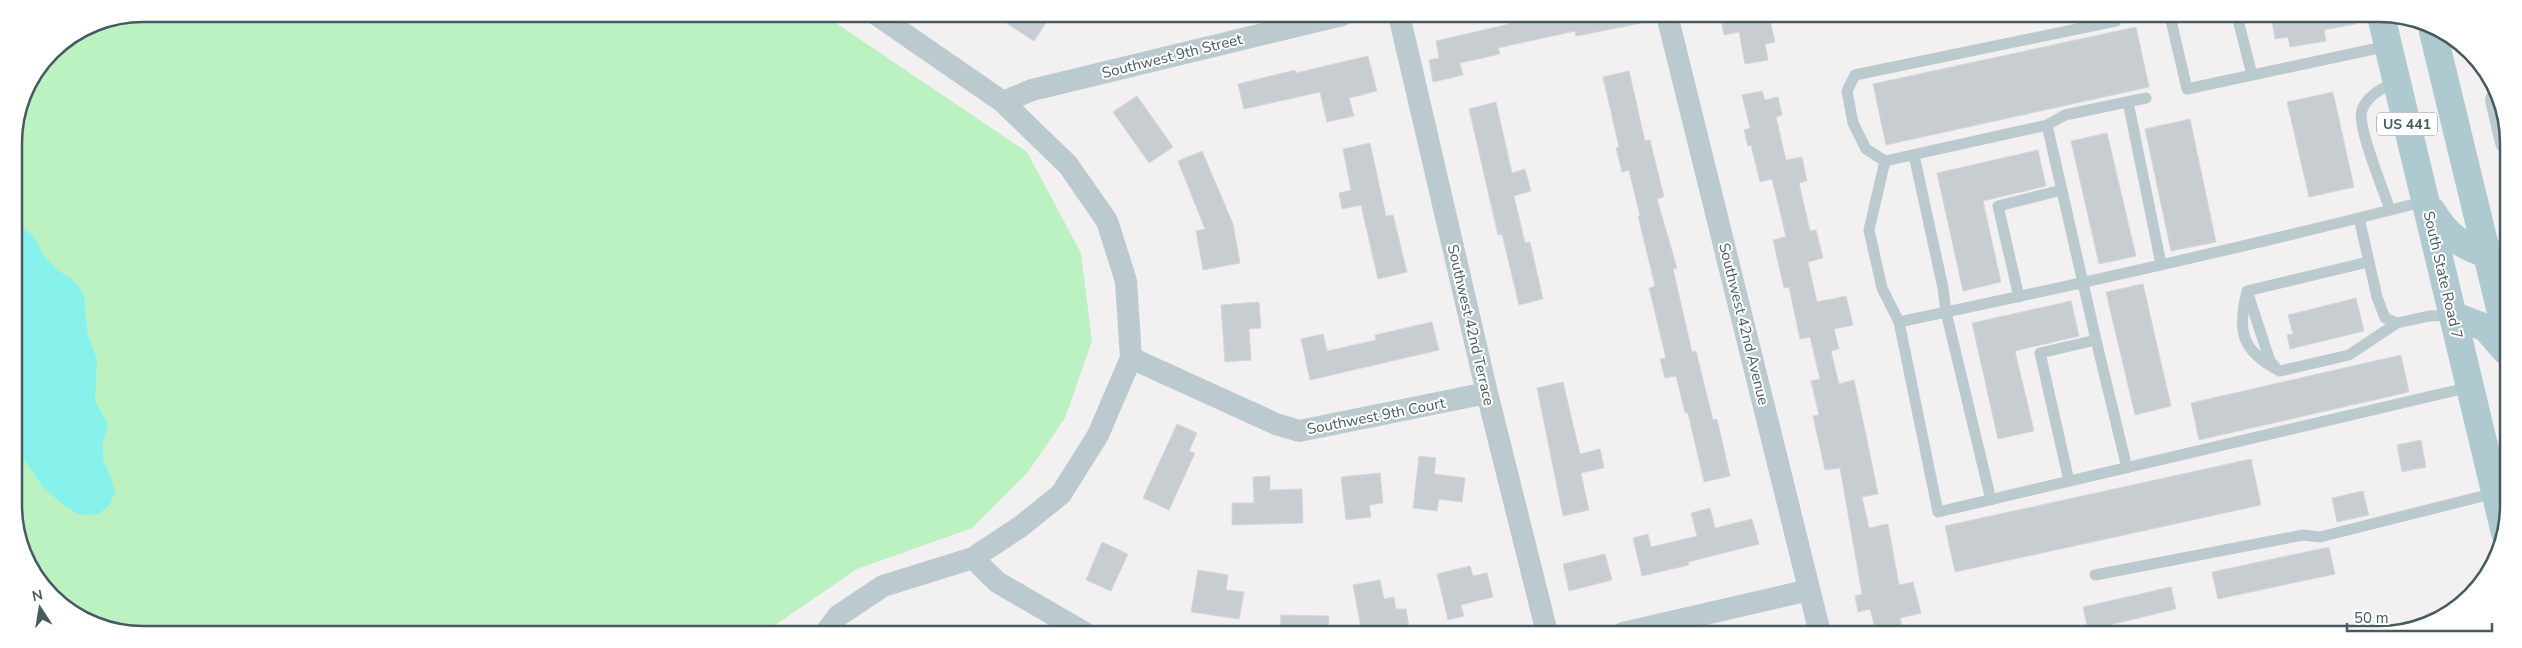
<svg xmlns="http://www.w3.org/2000/svg" width="2522" height="648" viewBox="0 0 2522 648" font-family="'Nunito Sans',sans-serif">
	<rect width="100%" height="100%" fill="#f3f0f1"/>
	<path fill="#bcf2c2" d="M 143,14 L 824,15 L 1027,152 L 1081,253 L 1092,341 L 1065,418 L 1028,472 L 972,528 L 857,569 L 765,632 L 118,632 L 52,597 L 16,530 L 14,135 L 24,93 L 52,51 L 94,23 Z"/>
	<path fill="#87f2eb" d="M 15,223 L 21,225 L 34,237 L 45,257 L 57,270 L 72,279 L 84,294 L 87,331 L 97,360 L 95,401 L 108,424 L 103,443 L 103,460 L 112,480 L 115,493 L 109,506 L 98,514 L 80,515 L 62,504 L 43,487 L 16,449 Z"/>
	<path fill="#c7cdd0" stroke="#d4d8dc" d="M 994,15 L 1051,15 L 1034,41 Z
		M 1521,15 L 1642,15 L 1642,23 L 1576,36 L 1575,31 L 1498,48 L 1500,54 L 1460,63 L 1463,75 L 1433,82 L 1429,60 L 1439,58 L 1436,41 L 1509,24 L 1507,18 Z
		M 1744,16 L 1769,16 L 1775,42 L 1765,44 L 1768,60 L 1745,64 L 1739,32 L 1724,35 L 1721,20 Z
		M 2271,16 L 2355,16 L 2356,24 L 2324,30 L 2326,41 L 2290,47 L 2288,37 L 2275,39 Z
		M 2136,27 L 2149,87 L 1886,145 L 1873,84 Z
		M 1368,56 L 1377,91 L 1349,98 L 1354,116 L 1327,122 L 1320,92 L 1244,109 L 1238,84 L 1295,70 L 1296,73 Z
		M 1629,71 L 1645,141 L 1650,140 L 1664,197 L 1657,199 L 1677,268 L 1673,269 L 1692,352 L 1696,351 L 1713,420 L 1717,419 L 1730,476 L 1704,482 L 1688,413 L 1685,413 L 1676,376 L 1665,378 L 1660,359 L 1666,358 L 1649,288 L 1655,286 L 1638,216 L 1640,216 L 1629,170 L 1622,172 L 1616,148 L 1619,147 L 1603,77 Z
		M 1762,91 L 1765,100 L 1778,97 L 1782,115 L 1776,117 L 1786,160 L 1802,157 L 1807,181 L 1799,183 L 1810,231 L 1816,230 L 1823,258 L 1808,262 L 1817,302 L 1846,296 L 1853,325 L 1834,329 L 1839,349 L 1831,351 L 1839,384 L 1854,380 L 1866,435 L 1878,494 L 1862,497 L 1869,528 L 1888,524 L 1899,585 L 1913,582 L 1921,613 L 1900,618 L 1904,634 L 1876,633 L 1870,609 L 1858,612 L 1855,596 L 1862,594 L 1840,468 L 1825,470 L 1813,416 L 1819,415 L 1811,381 L 1820,379 L 1810,337 L 1800,339 L 1789,287 L 1784,288 L 1773,240 L 1786,237 L 1772,179 L 1760,182 L 1751,145 L 1748,146 L 1744,130 L 1750,128 L 1742,95 Z
		M 2333,92 L 2354,187 L 2309,197 L 2287,102 Z
		M 1137,96 L 1173,147 L 1149,163 L 1113,112 Z
		M 1496,102 L 1512,173 L 1525,169 L 1531,191 L 1514,196 L 1525,243 L 1530,242 L 1543,299 L 1519,305 L 1502,234 L 1498,235 L 1469,109 Z
		M 2190,119 L 2216,242 L 2171,251 L 2145,129 Z
		M 2107,133 L 2136,256 L 2099,264 L 2071,141 Z
		M 1370,143 L 1386,216 L 1393,215 L 1407,272 L 1378,279 L 1361,205 L 1342,209 L 1339,193 L 1351,190 L 1343,149 Z
		M 2038,150 L 2046,186 L 1983,201 L 2001,282 L 1963,291 L 1937,173 Z
		M 1202,151 L 1233,224 L 1240,263 L 1203,270 L 1196,231 L 1205,229 L 1178,161 Z
		M 2143,284 L 2171,406 L 2135,415 L 2106,292 Z
		M 2356,298 L 2364,331 L 2290,349 L 2287,335 L 2293,334 L 2288,315 Z
		M 2071,301 L 2079,336 L 2015,351 L 2034,431 L 1998,439 L 1972,323 Z
		M 1259,302 L 1261,328 L 1249,329 L 1251,360 L 1225,362 L 1221,305 Z
		M 1432,322 L 1439,350 L 1310,380 L 1301,339 L 1323,334 L 1327,351 L 1376,340 L 1375,335 Z
		M 2401,355 L 2409,392 L 2199,440 L 2191,403 Z
		M 1563,382 L 1580,454 L 1600,449 L 1604,468 L 1581,473 L 1589,510 L 1563,516 L 1537,388 Z
		M 1177,424 L 1197,433 L 1189,451 L 1195,453 L 1169,510 L 1143,498 Z
		M 2421,440 L 2426,467 L 2402,472 L 2397,445 Z
		M 1419,456 L 1436,458 L 1434,474 L 1465,478 L 1462,502 L 1439,499 L 1437,511 L 1413,508 Z
		M 2251,459 L 2261,505 L 1955,572 L 1945,526 Z
		M 1380,473 L 1383,503 L 1369,505 L 1371,517 L 1346,520 L 1341,477 Z
		M 1270,476 L 1270,490 L 1302,489 L 1303,523 L 1232,525 L 1232,503 L 1254,503 L 1253,477 Z
		M 2363,491 L 2369,515 L 2337,522 L 2332,498 Z
		M 1710,508 L 1715,528 L 1752,519 L 1759,544 L 1688,562 L 1689,565 L 1642,576 L 1633,538 L 1648,534 L 1651,547 L 1697,536 L 1691,513 Z
		M 1102,542 L 1128,554 L 1111,591 L 1086,580 Z
		M 2329,547 L 2335,574 L 2218,599 L 2212,572 Z
		M 1605,554 L 1612,580 L 1569,591 L 1563,564 Z
		M 1470,566 L 1473,576 L 1487,573 L 1493,597 L 1461,605 L 1464,616 L 1448,620 L 1437,574 Z
		M 1198,570 L 1228,575 L 1226,590 L 1244,592 L 1239,619 L 1191,612 Z
		M 1380,580 L 1384,599 L 1394,597 L 1396,609 L 1406,609 L 1410,633 L 1362,633 L 1353,585 Z
		M 2171,587 L 2176,609 L 2088,630 L 2083,607 Z
		M 1281,615 L 1329,616 L 1328,633 L 1280,633 Z"/>
	<g fill="none" stroke-linecap="round" stroke-linejoin="round">
		<path stroke="#bbcace" stroke-width="11" d="M 2170,16 L 2187,89 L 2388,46
			M 2237,16 L 2252,75
			M 2116,21 L 1855,75 L 1847,91 L 1853,123 L 1866,149 L 1885,161 L 1869,230 L 1882,288 L 1899,322 L 1938,512 L 2470,387
			M 2128,102 L 2161,264
			M 2047,125 L 2096,340
			M 1914,155 L 1943,288 L 1946,312 L 1991,500
			M 1885,161 L 2047,125 L 2065,115 L 2146,98
			M 2390,210 C 2384,191 2356,125 2362,110 C 2367,95 2384,88 2397,80
			M 2359,218 L 2377,297 L 2385,318 L 2397,323 L 2429,316 L 2452,315
			M 2247,291 C 2237,331 2241,351 2280,371 L 2349,355 L 2397,323
			M 2247,291 L 2368,262
			M 2247,291 L 2270,361 L 2276,368
			M 2019,297 L 1998,206 L 2062,190
			M 1899,322 C 2076,285 2251,246 2426,201
			M 2069,481 L 2040,353 L 2096,340 L 2127,468
			M 2095,575 L 2303,535 L 2320,537 L 2495,493"/>
		<path stroke="#bbcace" stroke-width="22" d="M 1399,15 L 1487,393 L 1547,633
			M 1667,15 L 1820,633
			M 2496,100 L 2506,142
			M 1003,102 L 1032,90 L 1342,15
			M 2487,254 L 2506,250
			M 1131,358 L 1276,424 L 1299,431 L 1487,393
			M 973,558 L 997,582 L 1085,633
			M 826,632 L 838,616 L 883,586 L 973,558 L 1020,527 L 1061,494 L 1098,435 L 1131,358 L 1126,281 L 1107,221 L 1068,165 L 1003,102 L 877,15
			M 1623,633 L 1809,590"/>
		<path stroke="#aec9d0" stroke-width="28" d="M 2381,16 L 2505,533
			M 2433,32 L 2506,333
			M 2432,211 C 2445,234 2461,246 2487,254
			M 2452,315 L 2486,328 L 2506,351"/>
	</g>
	<g text-anchor="middle" dominant-baseline="central" stroke-width="4" stroke-linejoin="round" paint-order="stroke">
		<rect fill="#fff" stroke="#7e8c8f" stroke-width="1" x="2377" y="112.5" width="60" height="23" rx="4"/>
		<g font-size="14" font-weight="bold" fill="#475a5f">
			<text x="2407" y="124">US 441</text>
		</g>
		<g font-size="15" fill="#475a5f" stroke="#fff">
			<text transform="translate(1172 56) rotate(-14)">Southwest 9th Street</text>
			<text transform="translate(2443 275) rotate(77)">South State Road 7</text>
			<text transform="translate(1744 324) rotate(76)">Southwest 42nd Avenue</text>
			<text transform="translate(1471 325) rotate(77)">Southwest 42nd Terrace</text>
			<text transform="translate(1376 416) rotate(-11)">Southwest 9th Court</text>
		</g>
	</g>
	<path d="M0 0H2522V648H0ZM143 22H2379A121 121 0 0 1 2500 143V505A121 121 0 0 1 2379 626H143A121 121 0 0 1 22 505V143A121 121 0 0 1 143 22Z" fill="#fff" fill-rule="evenodd"/>
	<path fill="none" stroke="#475a5f" stroke-width="2.5" d="M143 22H2379A121 121 0 0 1 2500 143V505A121 121 0 0 1 2379 626H143A121 121 0 0 1 22 505V143A121 121 0 0 1 143 22Z"/>
	<g transform="translate(40 608) rotate(348)" stroke="#ffffff" stroke-width="4" paint-order="stroke">
	<path d="M0-4L9 19L0 12L-9 19Z" fill="#475a5f"/>
	<text y="-8" font-size="14" font-weight="bold" text-anchor="middle" fill="#475a5f">N</text>
	</g>
	<path d="M2347 623v8h145v-8" fill="none" stroke="#475a5f" stroke-width="2.5"/>
	<text x="2354" y="623" font-size="15" fill="#475a5f" stroke="#ffffff" stroke-width="4" paint-order="stroke">50 m</text>
</svg>
